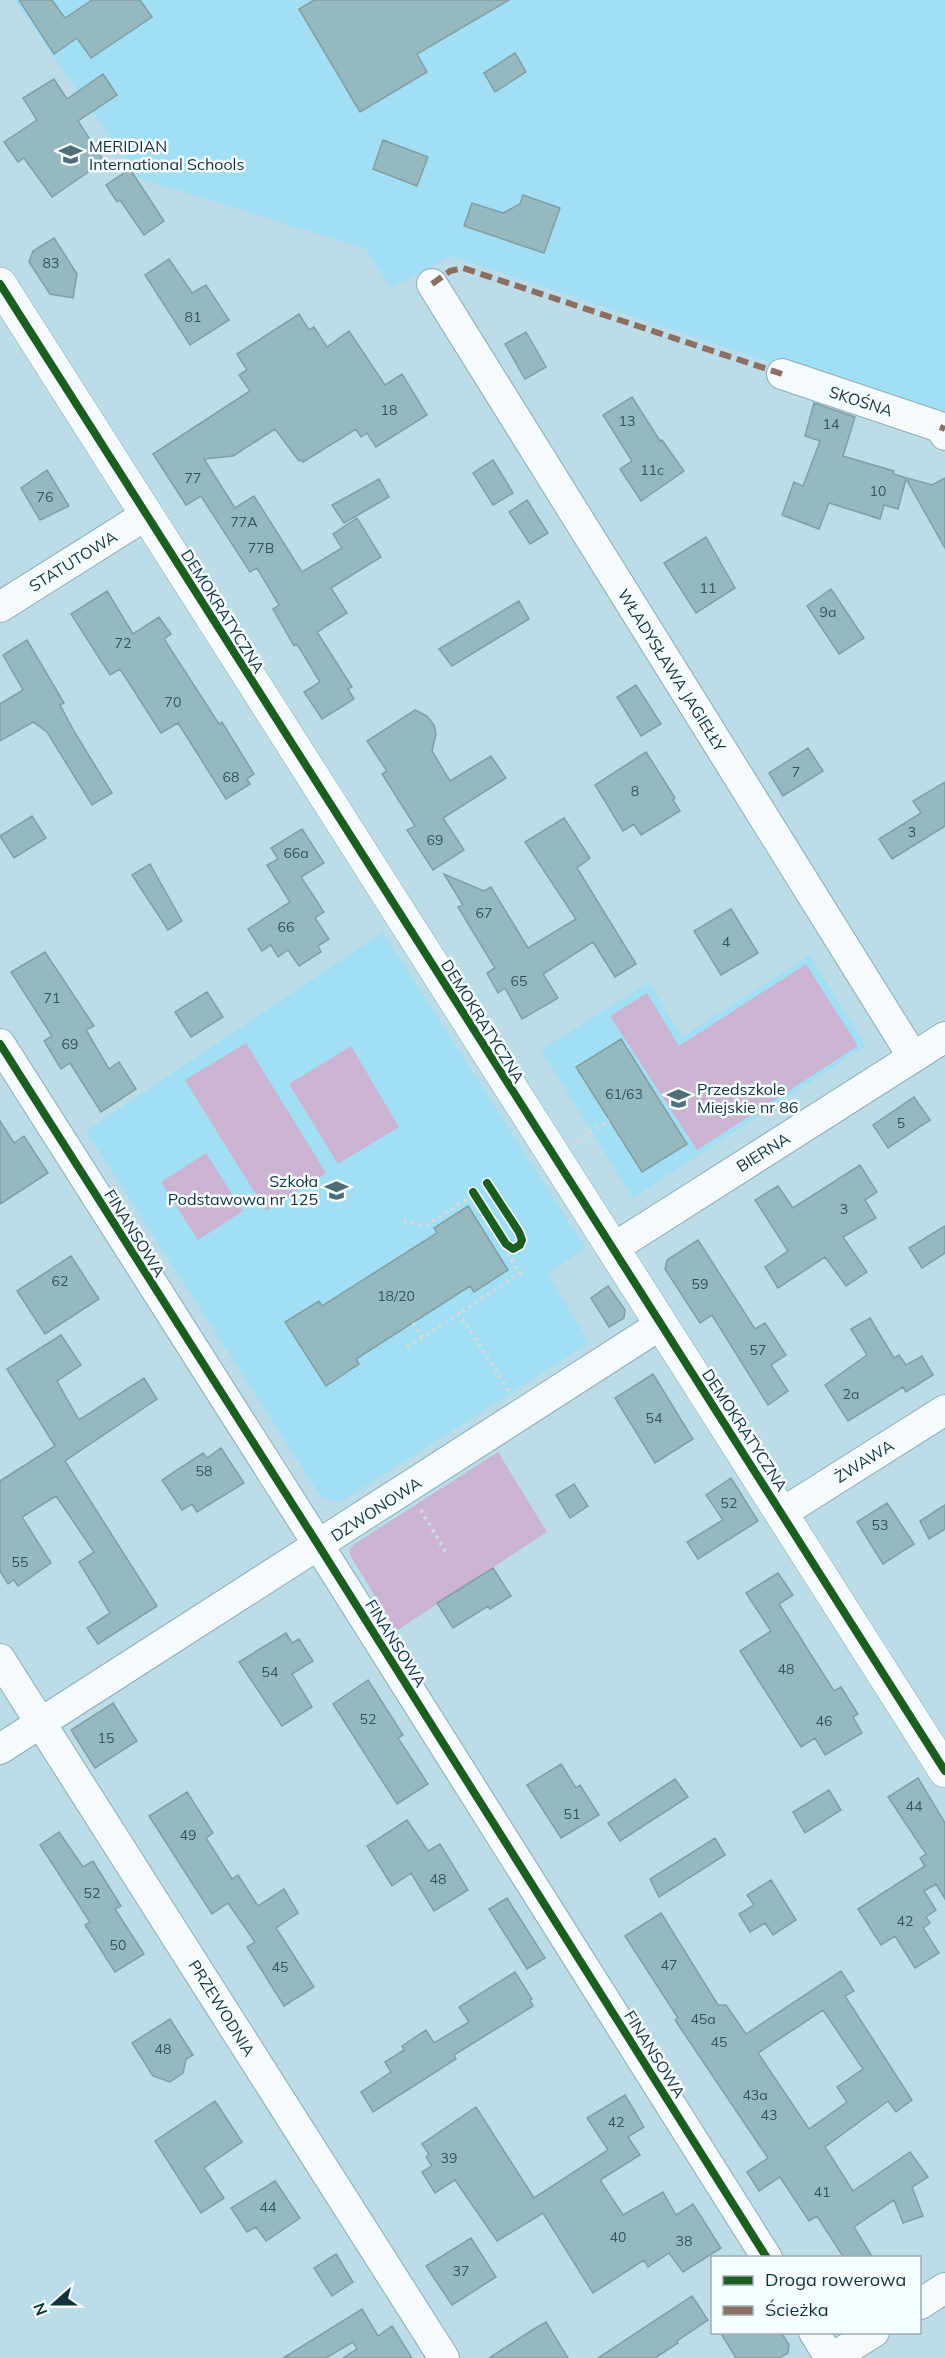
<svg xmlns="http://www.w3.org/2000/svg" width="945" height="2358" viewBox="0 0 945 2358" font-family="Mulish,sans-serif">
	<rect width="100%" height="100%" fill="#bcdde8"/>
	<path fill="#a2dff4" d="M 14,0 L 945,0 L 945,421 L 451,256 L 391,288 L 366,249 L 139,178 Z
		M 383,932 L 586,1248 L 548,1273 L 589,1343 L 341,1502 L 322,1498 L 86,1131 Z
		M 810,955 L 866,1046 L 633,1198 L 541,1050 L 649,982 L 682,1037 Z"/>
	<path fill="#cbb4d1" d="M 806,964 L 858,1046 L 697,1150 L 610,1016 L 647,993 L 679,1046 Z
		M 246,1043 L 326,1173 L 266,1211 L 185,1080 Z
		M 351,1046 L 399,1127 L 338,1164 L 289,1084 Z
		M 206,1153 L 243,1211 L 198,1240 L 161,1182 Z
		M 498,1452 L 547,1532 L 396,1631 L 350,1555 L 350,1549 L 353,1545 Z"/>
	<path fill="#96b8bf" stroke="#809fa5" stroke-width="1.5" fill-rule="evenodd" d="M 19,0 L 52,0 L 65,18 L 92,0 L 140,0 L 152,17 L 91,58 L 77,38 L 54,54 Z
		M 314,0 L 509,0 L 417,54 L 427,72 L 360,112 L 299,9 Z
		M 515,53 L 526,72 L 495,92 L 484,73 Z
		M 103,74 L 117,95 L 78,121 L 104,161 L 52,197 L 24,158 L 18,162 L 4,142 L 37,120 L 23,98 L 54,79 L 67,99 Z
		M 383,140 L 428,157 L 417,186 L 373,169 Z
		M 130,169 L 164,221 L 144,235 L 120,200 L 117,202 L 106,185 Z
		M 523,195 L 560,208 L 544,253 L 464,226 L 472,203 L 503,213 L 520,204 Z
		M 54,238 L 77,274 L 73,298 L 50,294 L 29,262 L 33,251 Z
		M 169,259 L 192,293 L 206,285 L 229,320 L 190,345 L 145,275 Z
		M 299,314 L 309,330 L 314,327 L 327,347 L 349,331 L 385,385 L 402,374 L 427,415 L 376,447 L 367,433 L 361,437 L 356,429 L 303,462 L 301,460 L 299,461 L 275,429 L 233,456 L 204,459 L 235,508 L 254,496 L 302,572 L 342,548 L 333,534 L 357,518 L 381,557 L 331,588 L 347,613 L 317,632 L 352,687 L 348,689 L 354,699 L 322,719 L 304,692 L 320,682 L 297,644 L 294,646 L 273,609 L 279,605 L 257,568 L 250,572 L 201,496 L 186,505 L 153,454 L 250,391 L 239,375 L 247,370 L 237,354 Z
		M 526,332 L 546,367 L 525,379 L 505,344 Z
		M 632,397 L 660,441 L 662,440 L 684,471 L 641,501 L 620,469 L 632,461 L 603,415 Z
		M 814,403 L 855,417 L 843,456 L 894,471 L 893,474 L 932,485 L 945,478 L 945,548 L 906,479 L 898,509 L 884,505 L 880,519 L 829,503 L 819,529 L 782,515 L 794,482 L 803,486 L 820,441 L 805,436 Z
		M 493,460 L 513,493 L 493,505 L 473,473 Z
		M 47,470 L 69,506 L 40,520 L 21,488 Z
		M 379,479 L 389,497 L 344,523 L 332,505 Z
		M 527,500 L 548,533 L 530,544 L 509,512 Z
		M 706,537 L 735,588 L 696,613 L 664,563 Z
		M 831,589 L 864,638 L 839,654 L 807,606 Z
		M 107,591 L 133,634 L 159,617 L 171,634 L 164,639 L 219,724 L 222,722 L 254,774 L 247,779 L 250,784 L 226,799 L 178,723 L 161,733 L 120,669 L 110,675 L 71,614 Z
		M 519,601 L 529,619 L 452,666 L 439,649 Z
		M 27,640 L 64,703 L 60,705 L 75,733 L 112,793 L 92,805 L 47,732 L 33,722 L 0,741 L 0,704 L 23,690 L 3,655 Z
		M 636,685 L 661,724 L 641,736 L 617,697 Z
		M 415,710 L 427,716 L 434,725 L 436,734 L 432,751 L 450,781 L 491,756 L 506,778 L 443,818 L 464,850 L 433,870 L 407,830 L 415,826 L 382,774 L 387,771 L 367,741 Z
		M 808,748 L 823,771 L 783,796 L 769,773 Z
		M 646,752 L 675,798 L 673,800 L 680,811 L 641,835 L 634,824 L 623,831 L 595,785 Z
		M 945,782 L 945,826 L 892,859 L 879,839 L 921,813 L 913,801 Z
		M 32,816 L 46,838 L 14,858 L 0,836 Z
		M 564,818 L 590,858 L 577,868 L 636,964 L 615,977 L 593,942 L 543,974 L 558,998 L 522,1019 L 505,988 L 498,993 L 487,973 L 495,968 L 458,907 L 463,905 L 444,874 L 484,891 L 491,887 L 528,948 L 576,919 L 525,842 Z
		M 302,829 L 324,863 L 301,877 L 324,912 L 315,918 L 329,939 L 318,946 L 321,952 L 299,966 L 288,950 L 278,957 L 271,945 L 262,951 L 248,929 L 290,902 L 267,865 L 278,859 L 271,848 Z
		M 150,864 L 182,921 L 168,930 L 132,875 Z
		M 731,909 L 758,953 L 721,975 L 694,931 Z
		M 45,952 L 94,1026 L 86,1030 L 109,1069 L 119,1062 L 136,1089 L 101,1112 L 70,1063 L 61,1069 L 44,1041 L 52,1036 L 11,972 Z
		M 207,992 L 223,1017 L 191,1037 L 175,1012 Z
		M 621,1039 L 687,1144 L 642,1172 L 576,1067 Z
		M 914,1097 L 930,1120 L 888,1148 L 873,1125 Z
		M 0,1121 L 14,1143 L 24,1136 L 48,1173 L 0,1204 Z
		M 860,1165 L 877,1192 L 865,1200 L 876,1218 L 843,1237 L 867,1272 L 846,1286 L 825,1257 L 778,1288 L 765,1267 L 788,1251 L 755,1200 L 778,1186 L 793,1208 Z
		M 468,1206 L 508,1270 L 474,1292 L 470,1286 L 356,1359 L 359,1364 L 326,1386 L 285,1322 L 319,1301 L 322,1306 L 437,1233 L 434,1228 Z
		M 945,1226 L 945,1253 L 922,1268 L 909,1248 Z
		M 698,1240 L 755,1329 L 765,1323 L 786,1355 L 771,1365 L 788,1391 L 768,1405 L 712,1315 L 700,1323 L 665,1269 L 667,1260 Z
		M 71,1256 L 99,1299 L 45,1334 L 17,1291 Z
		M 608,1286 L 625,1310 L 624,1318 L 609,1327 L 591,1298 Z
		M 870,1318 L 894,1358 L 899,1355 L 906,1365 L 922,1356 L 933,1375 L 906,1392 L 903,1387 L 848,1421 L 825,1385 L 867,1355 L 851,1329 Z
		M 61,1335 L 81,1365 L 57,1381 L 79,1420 L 144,1378 L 157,1399 L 65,1461 L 157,1606 L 98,1644 L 87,1628 L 110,1613 L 79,1562 L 94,1552 L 56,1496 L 22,1517 L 51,1563 L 18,1586 L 14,1580 L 8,1584 L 0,1571 L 0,1481 L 55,1446 L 7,1369 Z
		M 653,1374 L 693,1439 L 655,1463 L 615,1398 Z
		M 221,1448 L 244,1483 L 197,1512 L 192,1504 L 182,1510 L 162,1480 L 203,1453 L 207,1458 Z
		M 731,1478 L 758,1521 L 698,1559 L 687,1542 L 723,1520 L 706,1495 Z
		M 574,1484 L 588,1506 L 570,1518 L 556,1495 Z
		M 887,1503 L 914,1544 L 883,1564 L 857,1522 Z
		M 945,1505 L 945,1529 L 929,1539 L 920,1521 Z
		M 493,1568 L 511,1596 L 490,1609 L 488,1606 L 453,1628 L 437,1603 Z
		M 778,1573 L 793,1595 L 779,1604 L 834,1691 L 841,1687 L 858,1714 L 853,1717 L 862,1733 L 825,1755 L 815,1738 L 801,1747 L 740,1651 L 771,1631 L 746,1593 Z
		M 286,1633 L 292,1643 L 299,1639 L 313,1661 L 292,1674 L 312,1707 L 282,1726 L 239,1662 Z
		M 368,1680 L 403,1735 L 398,1738 L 428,1784 L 397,1804 L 333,1704 Z
		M 113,1703 L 137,1741 L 95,1768 L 71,1730 Z
		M 561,1764 L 576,1788 L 580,1785 L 599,1815 L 561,1838 L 527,1785 Z
		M 918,1778 L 945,1823 L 945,1899 L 936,1884 L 924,1891 L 936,1910 L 926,1917 L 930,1923 L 923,1928 L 939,1953 L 915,1968 L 895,1936 L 881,1945 L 858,1909 L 925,1866 L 920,1858 L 926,1854 L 888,1797 Z
		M 675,1779 L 688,1797 L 620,1841 L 608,1823 Z
		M 829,1790 L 841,1810 L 805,1833 L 793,1812 Z
		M 187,1792 L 213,1833 L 206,1838 L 232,1879 L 238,1875 L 258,1906 L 284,1889 L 298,1913 L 276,1928 L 314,1987 L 284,2006 L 247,1947 L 255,1942 L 228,1903 L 212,1914 L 149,1816 Z
		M 407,1820 L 428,1851 L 440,1844 L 468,1890 L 434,1911 L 411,1873 L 392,1886 L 367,1846 Z
		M 59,1832 L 83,1867 L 93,1861 L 121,1906 L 115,1909 L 144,1954 L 115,1972 L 85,1925 L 90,1922 L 40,1845 Z
		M 715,1838 L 725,1855 L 659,1897 L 650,1879 Z
		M 771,1880 L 796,1920 L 773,1935 L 765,1923 L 750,1932 L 739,1914 L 754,1905 L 747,1895 Z
		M 507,1898 L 545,1958 L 527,1969 L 489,1909 Z
		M 661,1913 L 718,2005 L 726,2005 L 746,2034 L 841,1971 L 854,1991 L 845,1996 L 912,2100 L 896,2112 L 888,2101 L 825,2147 L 853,2191 L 910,2152 L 928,2177 L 912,2187 L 923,2216 L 903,2223 L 894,2200 L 854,2227 L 873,2258 L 844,2258 L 817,2216 L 809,2221 L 780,2177 L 759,2191 L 747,2172 L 768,2158 L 675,2020 L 678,2018 L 625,1936 ZM 823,2010 L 863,2069 L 837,2087 L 847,2102 L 809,2129 L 758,2053 Z
		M 515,1972 L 532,1999 L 530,2000 L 533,2006 L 454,2055 L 456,2059 L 373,2112 L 361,2092 L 391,2072 L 385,2062 L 404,2050 L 402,2046 L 426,2030 L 434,2043 L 469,2022 L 459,2007 Z
		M 170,2019 L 193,2055 L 186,2059 L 183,2073 L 170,2082 L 153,2076 L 132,2043 Z
		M 625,2095 L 644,2127 L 628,2137 L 640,2155 L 600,2180 L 623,2215 L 663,2192 L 676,2215 L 693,2204 L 721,2248 L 683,2272 L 669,2253 L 648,2267 L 644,2260 L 593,2293 L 543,2213 L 497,2241 L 455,2180 L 435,2193 L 422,2172 L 432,2166 L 426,2157 L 429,2154 L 422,2144 L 476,2107 L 534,2198 L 608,2150 L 587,2118 Z
		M 215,2101 L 242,2142 L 204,2168 L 224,2198 L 201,2213 L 155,2141 Z
		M 275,2181 L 300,2218 L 266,2241 L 256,2227 L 247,2232 L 231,2208 Z
		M 471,2238 L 496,2277 L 452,2305 L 426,2266 Z
		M 336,2254 L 353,2282 L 332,2296 L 314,2268 Z
		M 692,2296 L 708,2320 L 677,2341 L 678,2343 L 655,2358 L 598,2358 Z
		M 362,2309 L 378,2336 L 392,2326 L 412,2358 L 343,2358 L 357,2349 L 353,2342 L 326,2358 L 283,2358 Z
		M 546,2322 L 568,2358 L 489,2358 L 534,2329 Z
		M 720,2332 L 781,2332 L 789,2345 L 788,2353 L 779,2358 L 736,2358 Z"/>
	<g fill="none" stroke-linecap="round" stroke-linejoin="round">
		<defs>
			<path id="minor" d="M 432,284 L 913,1057
				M 782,374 L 940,427 L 945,435
				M 0,607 L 146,515
				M 0,1044 L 319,1546 L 767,2258
				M 612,1249 L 945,1037
				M 782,1513 L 945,1410
				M 0,1659 L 444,2358
				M 0,1749 L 660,1325
				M 920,2304 L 945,2288
				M 814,2332 L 830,2358
				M 832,2358 L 874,2332"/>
			<path id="tertiary" d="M 0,284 L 945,1771"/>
		</defs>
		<use href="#minor" stroke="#8eabb4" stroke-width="32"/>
		<use href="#tertiary" stroke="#8eabb4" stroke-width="34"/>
		<path stroke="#d0dadf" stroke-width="4" stroke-dasharray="3 4.5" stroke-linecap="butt" d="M 577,1141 L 609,1120
			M 404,1221 L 425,1226 L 470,1197 L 520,1273 L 459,1314
			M 413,1323 L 423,1337
			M 407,1347 L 459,1314 L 509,1391
			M 421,1510 L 447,1554"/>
		<use href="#minor" stroke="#f5fafc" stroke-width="30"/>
		<use href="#tertiary" stroke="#f5fafc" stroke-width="33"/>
		<path stroke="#8d6e63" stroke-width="6" stroke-dasharray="12 6" stroke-linecap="butt" d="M 432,284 L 450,271 L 463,268 L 782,374
			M 940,427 L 945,429"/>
		<defs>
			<path id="cycleway" d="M 0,284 L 945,1771
				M 0,1044 L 319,1546 L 767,2258
				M 473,1192 L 506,1244 L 513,1249 L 520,1245 L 522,1240 L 519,1232 L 487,1183"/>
		</defs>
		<use href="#cycleway" stroke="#f6fdff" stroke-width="11"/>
		<use href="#cycleway" stroke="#1b5e20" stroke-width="8"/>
	</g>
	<defs>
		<symbol id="school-bare" viewBox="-9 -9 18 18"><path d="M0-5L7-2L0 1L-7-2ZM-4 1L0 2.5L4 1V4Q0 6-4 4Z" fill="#4e6e78" stroke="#f6fdff" stroke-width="2.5" paint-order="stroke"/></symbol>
	</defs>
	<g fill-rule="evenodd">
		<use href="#school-bare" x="54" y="138" width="33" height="33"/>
		<use href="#school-bare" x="662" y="1082" width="33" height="33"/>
		<use href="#school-bare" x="320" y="1174" width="33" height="33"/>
	</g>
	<g text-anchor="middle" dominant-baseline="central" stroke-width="5" stroke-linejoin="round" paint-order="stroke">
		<g font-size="14" fill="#34545d">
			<text x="51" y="263">83</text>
			<text x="193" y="317">81</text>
			<text x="389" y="410">18</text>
			<text x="627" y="421">13</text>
			<text x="831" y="424">14</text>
			<text x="652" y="470">11c</text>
			<text x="193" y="478">77</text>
			<text x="878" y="491">10</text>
			<text x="45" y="497">76</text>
			<text x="244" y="522">77A</text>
			<text x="261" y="548">77B</text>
			<text x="708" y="588">11</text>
			<text x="828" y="612">9a</text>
			<text x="123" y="643">72</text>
			<text x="173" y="702">70</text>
			<text x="796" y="772">7</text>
			<text x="231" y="777">68</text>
			<text x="635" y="791">8</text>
			<text x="912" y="832">3</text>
			<text x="435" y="840">69</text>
			<text x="296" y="853">66a</text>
			<text x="484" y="913">67</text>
			<text x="286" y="927">66</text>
			<text x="726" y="942">4</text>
			<text x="519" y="981">65</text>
			<text x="52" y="998">71</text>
			<text x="70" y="1044">69</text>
			<text x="624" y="1094">61/63</text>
			<text x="901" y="1123">5</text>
			<text x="844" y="1209">3</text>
			<text x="60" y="1281">62</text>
			<text x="700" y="1284">59</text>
			<text x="396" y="1296">18/20</text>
			<text x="758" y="1350">57</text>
			<text x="851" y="1394">2a</text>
			<text x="654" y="1418">54</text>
			<text x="204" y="1471">58</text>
			<text x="729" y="1503">52</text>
			<text x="880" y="1525">53</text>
			<text x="20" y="1562">55</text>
			<text x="786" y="1669">48</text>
			<text x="270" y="1672">54</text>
			<text x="368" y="1719">52</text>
			<text x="824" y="1721">46</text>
			<text x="106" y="1738">15</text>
			<text x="914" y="1806">44</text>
			<text x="572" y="1814">51</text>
			<text x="188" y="1835">49</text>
			<text x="438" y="1879">48</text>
			<text x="92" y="1893">52</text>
			<text x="905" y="1921">42</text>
			<text x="118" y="1945">50</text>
			<text x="669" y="1965">47</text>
			<text x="280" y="1967">45</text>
			<text x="703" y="2019">45a</text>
			<text x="719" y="2042">45</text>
			<text x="163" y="2049">48</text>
			<text x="755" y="2095">43a</text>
			<text x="769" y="2115">43</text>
			<text x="616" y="2122">42</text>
			<text x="449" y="2158">39</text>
			<text x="822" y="2192">41</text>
			<text x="268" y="2207">44</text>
			<text x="618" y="2237">40</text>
			<text x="684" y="2241">38</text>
			<text x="461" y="2271">37</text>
		</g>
		<g font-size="16" fill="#13323c" stroke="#f6fdff" text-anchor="start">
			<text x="89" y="146">MERIDIAN<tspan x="89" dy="18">International Schools</tspan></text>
			<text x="697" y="1089">Przedszkole<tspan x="697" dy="18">Miejskie nr 86</tspan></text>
			<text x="318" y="1181" text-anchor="end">Szkoła<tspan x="318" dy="18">Podstawowa nr 125</tspan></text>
		</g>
		<g font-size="16" fill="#13323c" stroke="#f6fdff">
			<text transform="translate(861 401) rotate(18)">SKOŚNA</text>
			<text transform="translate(73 561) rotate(-32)">STATUTOWA</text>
			<text transform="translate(223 611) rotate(58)">DEMOKRATYCZNA</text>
			<text transform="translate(672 670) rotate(58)">WŁADYSŁAWA JAGIEŁŁY</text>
			<text transform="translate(483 1021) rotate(58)">DEMOKRATYCZNA</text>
			<text transform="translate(763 1152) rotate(-32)">BIERNA</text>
			<text transform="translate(135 1233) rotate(58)">FINANSOWA</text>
			<text transform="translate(745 1430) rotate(57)">DEMOKRATYCZNA</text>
			<text transform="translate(864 1461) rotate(-32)">ŻWAWA</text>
			<text transform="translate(376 1509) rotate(-33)">DZWONOWA</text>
			<text transform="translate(396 1643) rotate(58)">FINANSOWA</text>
			<text transform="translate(222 2008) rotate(58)">PRZEWODNIA</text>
			<text transform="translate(655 2054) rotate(58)">FINANSOWA</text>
		</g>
	</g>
	<rect x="711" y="2256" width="210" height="78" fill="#f6fdff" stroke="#9bacb1" stroke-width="1.5"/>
	<rect x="723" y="2276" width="30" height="9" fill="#1b5e20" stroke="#9bacb1" stroke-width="1.5"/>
	<text x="765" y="2286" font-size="18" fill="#13323c">Droga rowerowa</text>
	<rect x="723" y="2306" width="30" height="9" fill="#8d6e63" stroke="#9bacb1" stroke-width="1.5"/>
	<text x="765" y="2316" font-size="18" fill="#13323c">Ścieżka</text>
	<g transform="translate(54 2304) rotate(249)" stroke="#f6fdff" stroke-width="4.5" paint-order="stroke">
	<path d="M0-4.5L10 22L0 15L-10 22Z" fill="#13323c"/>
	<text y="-9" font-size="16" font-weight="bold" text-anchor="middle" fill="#13323c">N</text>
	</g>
</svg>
